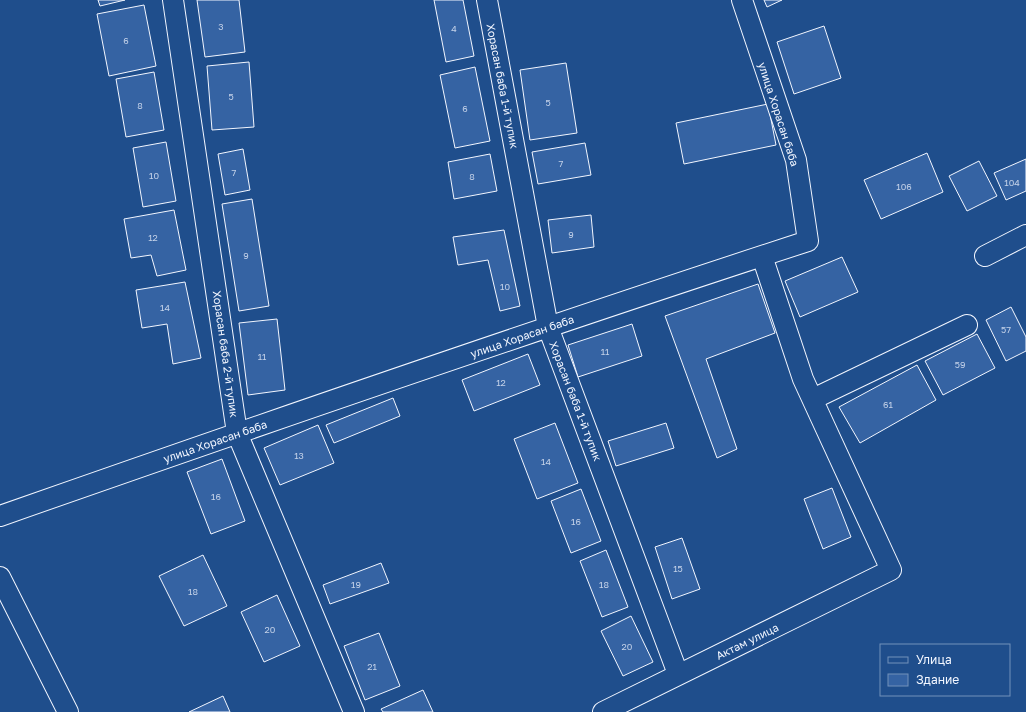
<svg xmlns="http://www.w3.org/2000/svg" width="1026" height="712" viewBox="0 0 1026 712" font-family="'Golos Text',sans-serif">
	<rect width="100%" height="100%" fill="#1f4e8c"/>
	<path fill="#3563a3" stroke="#f2f6ff" d="M 98,0 L 125,0 L 100,6 Z
		M 197,0 L 239,0 L 245,52 L 205,57 Z
		M 434,0 L 463,0 L 474,56 L 446,62 Z
		M 764,0 L 782,0 L 767,7 Z
		M 144,5 L 156,66 L 109,76 L 97,14 Z
		M 824,26 L 841,78 L 794,94 L 777,42 Z
		M 249,62 L 254,127 L 212,130 L 207,66 Z
		M 566,63 L 577,133 L 530,140 L 520,70 Z
		M 475,67 L 490,141 L 455,148 L 440,75 Z
		M 154,72 L 164,130 L 126,137 L 116,79 Z
		M 768,104 L 776,145 L 684,164 L 676,123 Z
		M 166,142 L 176,201 L 143,207 L 133,148 Z
		M 585,143 L 591,175 L 538,184 L 532,152 Z
		M 243,149 L 250,190 L 225,195 L 218,154 Z
		M 927,153 L 943,192 L 881,219 L 864,180 Z
		M 490,154 L 497,191 L 454,199 L 448,162 Z
		M 1026,159 L 1026,191 L 1006,200 L 994,173 Z
		M 979,161 L 997,196 L 967,211 L 949,176 Z
		M 252,199 L 269,306 L 239,311 L 222,204 Z
		M 174,210 L 186,270 L 157,276 L 151,255 L 131,258 L 124,219 Z
		M 591,215 L 594,247 L 552,253 L 548,220 Z
		M 504,230 L 520,306 L 500,311 L 488,260 L 458,265 L 453,237 Z
		M 842,257 L 858,292 L 800,317 L 785,281 Z
		M 185,282 L 201,358 L 173,364 L 167,324 L 142,328 L 136,290 Z
		M 758,284 L 775,333 L 706,359 L 737,449 L 717,458 L 665,316 Z
		M 1011,307 L 1026,337 L 1026,351 L 1006,361 L 986,320 Z
		M 277,319 L 285,390 L 248,395 L 239,323 Z
		M 632,324 L 642,356 L 578,377 L 568,345 Z
		M 977,334 L 995,368 L 943,395 L 925,361 Z
		M 528,354 L 540,385 L 474,411 L 462,380 Z
		M 917,365 L 936,400 L 860,443 L 839,407 Z
		M 393,398 L 400,416 L 334,443 L 326,425 Z
		M 555,423 L 578,483 L 537,499 L 514,439 Z
		M 666,423 L 674,448 L 616,466 L 608,441 Z
		M 318,425 L 334,463 L 280,485 L 264,448 Z
		M 222,459 L 245,521 L 211,534 L 187,472 Z
		M 832,488 L 851,537 L 823,549 L 804,499 Z
		M 581,489 L 601,541 L 571,553 L 551,501 Z
		M 682,538 L 700,589 L 672,599 L 655,547 Z
		M 606,550 L 628,607 L 602,617 L 580,561 Z
		M 203,555 L 227,606 L 184,626 L 159,576 Z
		M 381,563 L 389,583 L 330,604 L 323,585 Z
		M 277,595 L 300,646 L 264,662 L 241,612 Z
		M 631,616 L 653,662 L 623,676 L 601,631 Z
		M 379,633 L 400,686 L 365,700 L 344,646 Z
		M 423,690 L 433,712 L 383,712 L 381,709 Z
		M 223,696 L 230,712 L 189,712 Z"/>
	<g fill="none" stroke-linecap="round" stroke-linejoin="round">
		<defs>
			<path id="minor" d="M 173,0 L 237,433 L 354,712
				M 487,0 L 548,327 L 678,674
				M 985,256 L 1026,235
				M 813,399 L 967,325
				M 0,516 C 268,422 537,329 808,241 L 796,160 L 742,0
				M 0,577 L 68,712
				M 603,712 L 891,570 L 803,379 L 762,256"/>
		</defs>
		<use href="#minor" stroke="#f2f6ff" stroke-width="22"/>
		<use href="#minor" stroke="#1f4e8c" stroke-width="20"/>
	</g>
	<g text-anchor="middle" dominant-baseline="central" stroke-width="3" stroke-linejoin="round" paint-order="stroke">
		<g font-size="9" fill="#c3d1e8">
			<text x="221" y="26">3</text>
			<text x="454" y="28">4</text>
			<text x="126" y="40">6</text>
			<text x="231" y="96">5</text>
			<text x="548" y="102">5</text>
			<text x="140" y="105">8</text>
			<text x="465" y="108">6</text>
			<text x="561" y="163">7</text>
			<text x="234" y="172">7</text>
			<text x="154" y="175">10</text>
			<text x="472" y="176">8</text>
			<text x="1012" y="182">104</text>
			<text x="904" y="186">106</text>
			<text x="571" y="234">9</text>
			<text x="153" y="237">12</text>
			<text x="246" y="255">9</text>
			<text x="505" y="286">10</text>
			<text x="165" y="307">14</text>
			<text x="1006" y="329">57</text>
			<text x="605" y="351">11</text>
			<text x="262" y="356">11</text>
			<text x="960" y="364">59</text>
			<text x="501" y="382">12</text>
			<text x="888" y="404">61</text>
			<text x="299" y="455">13</text>
			<text x="546" y="461">14</text>
			<text x="216" y="496">16</text>
			<text x="576" y="521">16</text>
			<text x="678" y="568">15</text>
			<text x="356" y="584">19</text>
			<text x="604" y="584">18</text>
			<text x="193" y="591">18</text>
			<text x="270" y="629">20</text>
			<text x="627" y="646">20</text>
			<text x="372" y="666">21</text>
		</g>
		<g font-size="11" fill="#f2f6ff" stroke="#1f4e8c">
			<text transform="translate(503 86) rotate(79)">Хорасан баба 1-й тупик</text>
			<text transform="translate(779 114) rotate(72)">улица Хорасан баба</text>
			<text transform="translate(522 336) rotate(-19)">улица Хорасан баба</text>
			<text transform="translate(226 354) rotate(82)">Хорасан баба 2-й тупик</text>
			<text transform="translate(576 401) rotate(69)">Хорасан баба 1-й тупик</text>
			<text transform="translate(215 441) rotate(-19)">улица Хорасан баба</text>
			<text transform="translate(747 641) rotate(-26)">Актам улица</text>
		</g>
	</g>
	<rect x="880" y="644" width="130" height="52" fill="#1f4e8c" stroke="#7391ba"/>
	<rect x="888" y="657" width="20" height="6" fill="#1f4e8c" stroke="#7391ba"/>
	<text x="916" y="664" font-size="12" fill="#f2f6ff">Улица</text>
	<rect x="888" y="674" width="20" height="12" fill="#3563a3" stroke="#7391ba"/>
	<text x="916" y="684" font-size="12" fill="#f2f6ff">Здание</text>
</svg>
